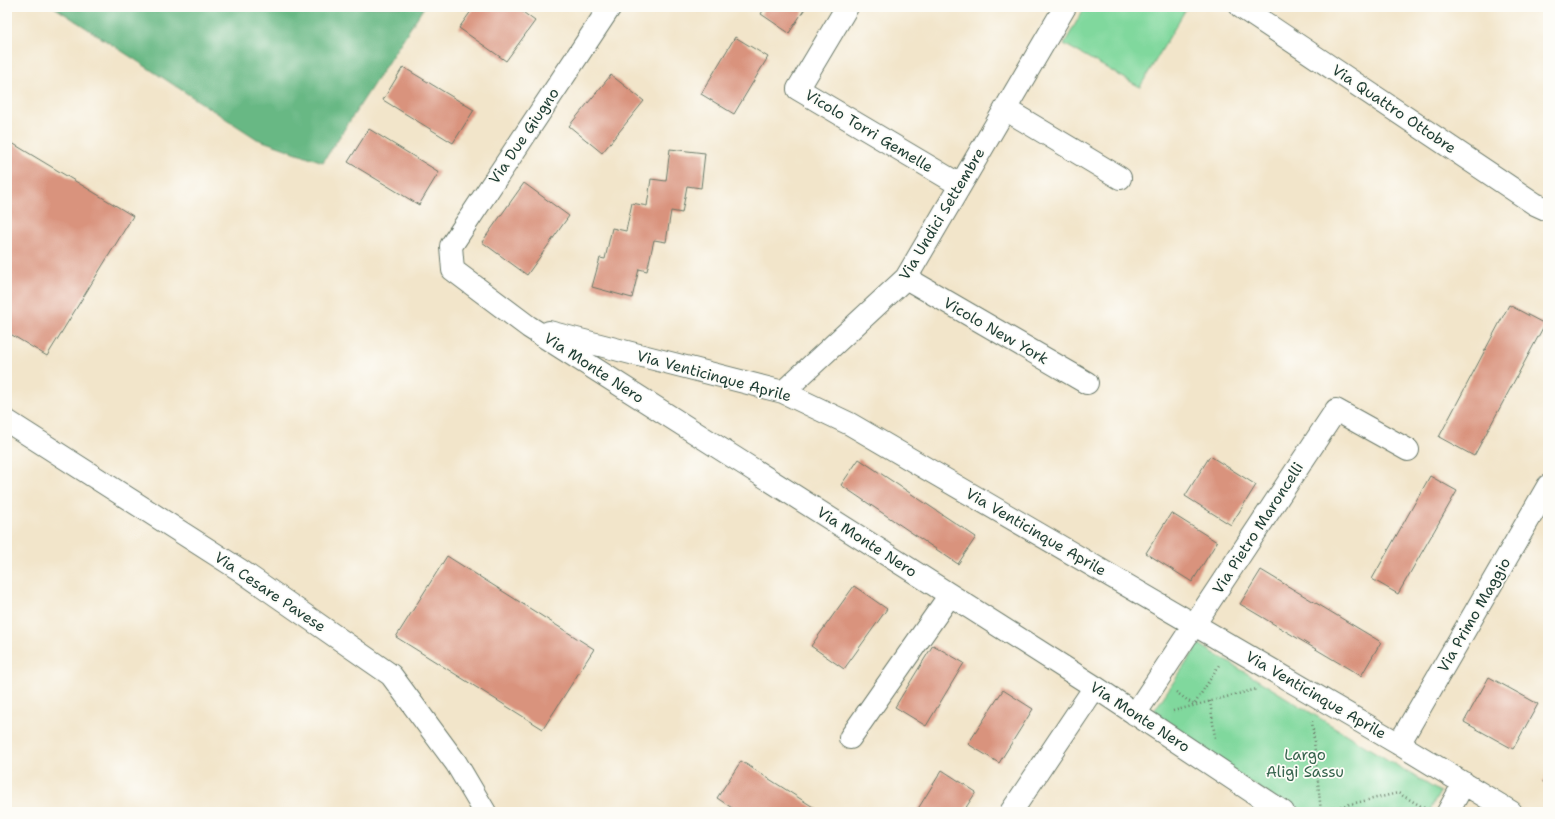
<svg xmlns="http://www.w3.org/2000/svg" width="1555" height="819" viewBox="0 0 1555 819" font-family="'Shantell Sans',sans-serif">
	<rect width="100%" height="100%" fill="#fdfcf7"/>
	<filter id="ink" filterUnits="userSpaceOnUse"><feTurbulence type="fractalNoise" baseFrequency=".025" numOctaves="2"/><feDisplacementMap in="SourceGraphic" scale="8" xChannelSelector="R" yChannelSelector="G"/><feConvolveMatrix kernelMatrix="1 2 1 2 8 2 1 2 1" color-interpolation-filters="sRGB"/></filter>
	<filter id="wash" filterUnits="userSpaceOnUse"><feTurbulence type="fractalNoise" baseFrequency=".012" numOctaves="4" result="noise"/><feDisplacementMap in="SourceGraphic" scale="16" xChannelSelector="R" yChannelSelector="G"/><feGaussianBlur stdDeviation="0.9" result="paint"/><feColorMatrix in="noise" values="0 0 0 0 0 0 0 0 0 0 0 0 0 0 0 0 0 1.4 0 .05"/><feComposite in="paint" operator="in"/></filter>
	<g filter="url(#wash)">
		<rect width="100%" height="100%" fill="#f2e5ca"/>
		<path fill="#80d89d" stroke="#508a68" d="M 1085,7 L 1187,7 L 1140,87 L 1064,44 Z
			M 1199,644 L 1440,792 L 1429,812 L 1296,812 L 1150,717 Z"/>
		<path fill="#68b884" stroke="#447a5c" d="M 54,7 L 424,7 L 323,162 L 257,139 Z"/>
		<g id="blocks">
			<path fill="#d9937d" d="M 474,7 L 516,7 L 535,21 L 506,61 L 459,28 Z
				M 765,7 L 806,7 L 789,33 L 761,14 Z
				M 735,37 L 768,57 L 734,114 L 701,94 Z
				M 403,67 L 474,110 L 453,143 L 383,100 Z
				M 611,75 L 644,101 L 602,153 L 569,126 Z
				M 369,129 L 439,172 L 419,205 L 348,162 Z
				M 7,140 L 133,216 L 47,356 L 7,332 Z
				M 670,149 L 705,153 L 701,188 L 687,186 L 682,213 L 671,211 L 666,242 L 654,240 L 647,271 L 639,269 L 632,298 L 592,287 L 600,258 L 605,259 L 612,228 L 626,231 L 632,203 L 647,206 L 651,179 L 666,181 Z
				M 524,183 L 569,216 L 527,275 L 482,242 Z
				M 1509,305 L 1545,324 L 1474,456 L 1439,437 Z
				M 1210,456 L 1256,485 L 1231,525 L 1185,496 Z
				M 859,459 L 976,537 L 958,564 L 841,485 Z
				M 1430,476 L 1457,491 L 1398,594 L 1372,579 Z
				M 1171,513 L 1217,542 L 1192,582 L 1146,553 Z
				M 447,556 L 594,649 L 543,729 L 396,637 Z
				M 1261,570 L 1381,642 L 1361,676 L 1240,604 Z
				M 854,586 L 887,609 L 844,669 L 811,646 Z
				M 933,645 L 964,663 L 926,726 L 895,707 Z
				M 1489,677 L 1538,704 L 1513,749 L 1464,722 Z
				M 1003,690 L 1033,709 L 999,763 L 968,744 Z
				M 741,761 L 821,812 L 738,812 L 717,798 Z
				M 942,770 L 976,792 L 963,812 L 916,812 Z
				M 1548,771 L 1548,785 L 1543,782 Z"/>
		</g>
	</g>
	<g filter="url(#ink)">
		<use href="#blocks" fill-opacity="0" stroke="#697868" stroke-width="1"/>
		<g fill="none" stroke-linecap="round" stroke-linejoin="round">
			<defs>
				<path id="minor" d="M 610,7 L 451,246 L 453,270 L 529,327 L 1095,687 L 1283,812
					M 847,7 L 798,89 L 960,185
					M 1241,7 L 1535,204 L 1548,210
					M 1005,109 L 1120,178
					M 906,278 L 1087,383
					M 549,332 L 783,392 L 850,424 L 1399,744 L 1511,812
					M 783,392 L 906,278 L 1065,7
					M 7,421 L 240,570 L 391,675 L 456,763 L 485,812
					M 1135,714 L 1336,410 L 1408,450
					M 850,738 L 950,595
					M 1399,744 L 1548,486
					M 1011,812 L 1095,687
					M 1448,812 L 1464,783"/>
			</defs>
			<use href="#minor" stroke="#697868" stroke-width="24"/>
			<path stroke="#697868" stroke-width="2.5" stroke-dasharray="1 3" stroke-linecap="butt" d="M 1176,692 L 1194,705 L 1219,665
				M 1210,701 L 1215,738
				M 1173,711 L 1257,689
				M 1312,721 L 1321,812
				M 1321,811 L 1398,793 L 1426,809"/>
			<use href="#minor" stroke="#fff" stroke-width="22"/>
		</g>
	</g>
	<g text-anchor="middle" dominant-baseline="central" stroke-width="3.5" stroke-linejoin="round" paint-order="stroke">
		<g font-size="15" fill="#1f3d34" stroke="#fdfcf7">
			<text transform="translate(1394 109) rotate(34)">Via Quattro Ottobre</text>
			<text transform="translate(869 131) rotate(31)">Vicolo Torri Gemelle</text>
			<text transform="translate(524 136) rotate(-56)">Via Due Giugno</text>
			<text transform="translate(942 214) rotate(-59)">Via Undici Settembre</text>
			<text transform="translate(996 331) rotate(30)">Vicolo New York</text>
			<text transform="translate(594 368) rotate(33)">Via Monte Nero</text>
			<text transform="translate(714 376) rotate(15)">Via Venticinque Aprile</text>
			<text transform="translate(1258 528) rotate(-57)">Via Pietro Maroncelli</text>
			<text transform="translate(1036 532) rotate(30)">Via Venticinque Aprile</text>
			<text transform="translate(867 542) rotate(33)">Via Monte Nero</text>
			<text transform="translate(270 592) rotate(34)">Via Cesare Pavese</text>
			<text transform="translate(1474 615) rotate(-60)">Via Primo Maggio</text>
			<text transform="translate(1316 695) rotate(30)">Via Venticinque Aprile</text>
			<text transform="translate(1140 717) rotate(33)">Via Monte Nero</text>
		</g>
		<g font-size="15" fill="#37644e" stroke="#fdfcf7">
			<text x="1305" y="755">Largo<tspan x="1305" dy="17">Aligi Sassu</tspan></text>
		</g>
	</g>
	<rect width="1555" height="819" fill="none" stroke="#fdfcf7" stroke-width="24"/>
</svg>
